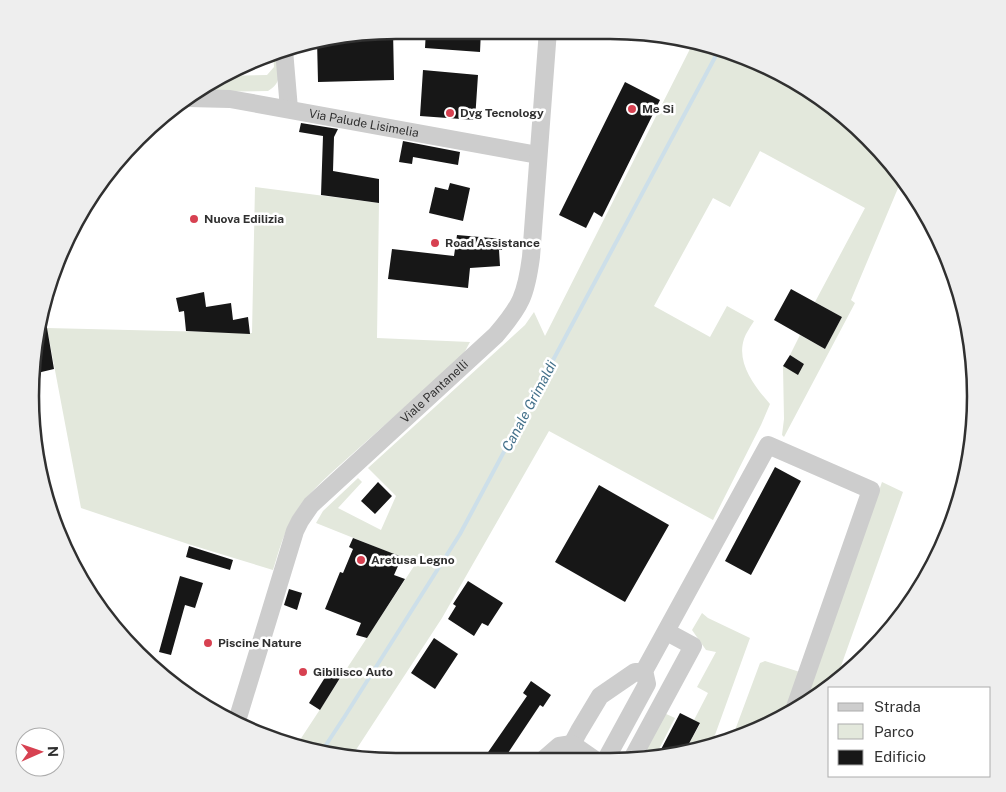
<svg xmlns="http://www.w3.org/2000/svg" width="1006" height="792" viewBox="0 0 1006 792" font-family="'Public Sans',sans-serif">
	<rect width="100%" height="100%" fill="#fff"/>
	<path fill="#e3e8dc" d="M 693,43 L 728,50 L 793,79 L 851,121 L 901,181 L 851,300 L 855,303 L 784,437 L 782,435 L 784,419 L 783,366 L 798,374 L 804,364 L 790,355 L 800,335 L 825,349 L 842,317 L 815,302 L 865,208 L 760,151 L 730,207 L 713,198 L 654,306 L 710,337 L 727,306 L 754,321 C 751,326 746,333 744,339 C 736,363 755,387 770,404 L 761,425 L 713,520 L 549,431 L 442,618 L 352,756 L 325,755 L 296,746 L 416,563 L 316,523 L 323,511 L 358,478 L 362,482 L 338,508 L 381,530 L 396,496 L 368,468 L 525,325 L 534,312 L 545,336 Z
		M 279,52 C 279,67 284,82 268,91 L 196,92 L 213,79 L 221,76 L 267,75 L 274,67 L 273,54 Z
		M 255,187 L 379,203 L 377,338 L 470,342 L 463,355 L 331,473 C 314,489 296,506 287,529 C 281,542 277,557 273,570 L 188,544 L 81,508 L 47,328 L 252,333 Z
		M 882,482 L 903,492 L 835,683 L 805,704 Z
		M 702,613 L 708,618 L 750,638 L 711,746 L 685,751 L 700,724 L 694,720 L 708,693 L 697,687 L 716,652 L 706,650 L 692,630 Z
		M 765,661 L 800,672 L 784,717 L 731,741 L 760,663 Z
		M 664,713 L 675,718 L 658,751 L 641,755 Z"/>
	<g fill="none" stroke-linecap="round" stroke-linejoin="round">
		<path stroke="#cddfe9" stroke-width="4" d="M 320,754 L 345,716 L 460,534 L 720,48"/>
	</g>
	<path fill="#171717" d="M 393,30 L 394,80 L 318,82 L 317,40 Z
		M 426,30 L 481,30 L 480,52 L 425,48 Z
		M 423,70 L 478,75 L 475,120 L 420,116 Z
		M 625,82 L 660,100 L 602,217 L 594,212 L 586,228 L 559,215 Z
		M 301,123 L 338,129 L 334,137 L 333,171 L 379,179 L 379,203 L 321,195 L 323,136 L 299,132 Z
		M 403,141 L 460,152 L 458,165 L 413,157 L 412,164 L 399,162 Z
		M 450,183 L 470,188 L 463,221 L 429,213 L 435,187 L 448,190 Z
		M 457,235 L 503,239 L 502,250 L 499,250 L 500,266 L 470,268 L 468,288 L 388,279 L 392,249 L 454,256 Z
		M 791,289 L 842,317 L 825,349 L 774,320 Z
		M 204,292 L 206,307 L 231,303 L 233,320 L 248,317 L 250,334 L 186,331 L 184,311 L 179,312 L 176,298 Z
		M 44,310 L 54,369 L 33,374 L 41,311 Z
		M 790,355 L 804,364 L 798,375 L 783,366 Z
		M 775,467 L 801,481 L 751,575 L 725,561 Z
		M 378,482 L 392,496 L 375,514 L 361,501 Z
		M 599,485 L 669,525 L 625,602 L 555,562 Z
		M 353,538 L 402,557 L 394,575 L 405,579 L 367,638 L 356,635 L 361,623 L 325,609 L 340,572 L 343,573 L 353,549 L 349,547 Z
		M 189,546 L 233,560 L 230,570 L 186,557 Z
		M 180,576 L 203,583 L 195,608 L 185,605 L 171,655 L 159,652 Z
		M 468,581 L 503,603 L 488,626 L 482,623 L 474,636 L 448,619 L 456,606 L 453,604 Z
		M 289,589 L 302,593 L 297,610 L 284,605 Z
		M 434,638 L 458,654 L 435,689 L 411,673 Z
		M 329,671 L 340,678 L 320,710 L 309,703 Z
		M 531,681 L 551,695 L 543,707 L 540,705 L 504,759 L 484,758 L 527,696 L 523,693 Z
		M 680,713 L 700,723 L 685,751 L 657,757 Z"/>
	<g fill="none" stroke-linecap="round" stroke-linejoin="round">
		<g stroke="#cdcdcd" stroke-width="18">
			<path d="M 284,50 L 289,109"/>
			<path id="s1" d="M 188,98 L 230,99 L 538,155"/>
			<path d="M 643,673 L 768,445 L 871,490 L 793,713"/>
			<path id="s2" d="M 236,724 L 295,531 L 300,521 L 311,505 L 496,335 C 521,306 526,295 531,257 L 548,30"/>
			<path d="M 572,744 L 579,731 L 600,696 L 635,672 L 641,672 L 645,675 L 647,684 L 605,761"/>
			<path d="M 634,755 L 693,646 L 667,632"/>
			<path d="M 544,759 L 559,746 L 572,744 L 595,760"/>
		</g>
	</g>
	<g fill="#d74151" stroke="#fff" stroke-width="2">
		<circle cx="632" cy="109" r="5"/>
		<circle cx="450" cy="113" r="5"/>
		<circle cx="194" cy="219" r="5"/>
		<circle cx="435" cy="243" r="5"/>
		<circle cx="361" cy="560" r="5"/>
		<circle cx="208" cy="643" r="5"/>
		<circle cx="303" cy="672" r="5"/>
	</g>
	<g text-anchor="middle" dominant-baseline="central" stroke-width="5" stroke-linejoin="round" paint-order="stroke">
		<g font-size="12" font-weight="bold" fill="#303030" stroke="#fff" text-anchor="start">
			<text x="642" y="109">Me Si</text>
			<text x="460" y="113">Dvg Tecnology</text>
			<text x="204" y="219">Nuova Edilizia</text>
			<text x="445" y="243">Road Assistance</text>
			<text x="371" y="560">Aretusa Legno</text>
			<text x="218" y="643">Piscine Nature</text>
			<text x="313" y="672">Gibilisco Auto</text>
		</g>
		<g font-size="12" fill="#303030" stroke="#fff">
			<text stroke="none"><textPath href="#s1" startOffset="178">Via Palude Lisimelia</textPath></text>
			<text stroke="none"><textPath href="#s2" startOffset="400">Viale Pantanelli</textPath></text>
		</g>
		<g font-size="14" font-style="italic" fill="#44718b" stroke="#fff">
			<text transform="translate(529 406) rotate(-62)">Canale Grimaldi</text>
		</g>
	</g>
	<path d="M0 0H1006V792H0ZM396 39H610A357 357 0 0 1 967 396V396A357 357 0 0 1 610 753H396A357 357 0 0 1 39 396V396A357 357 0 0 1 396 39Z" fill="#eee" fill-rule="evenodd"/>
	<path fill="none" stroke="#303030" stroke-width="2.5" d="M396 39H610A357 357 0 0 1 967 396V396A357 357 0 0 1 610 753H396A357 357 0 0 1 39 396V396A357 357 0 0 1 396 39Z"/>
	<rect x="828" y="687" width="162" height="90" fill="#ffffff" stroke="#acacac"/>
	<rect x="838" y="703" width="25" height="8" fill="#cdcdcd" stroke="#acacac"/>
	<text x="874" y="712" font-size="15" fill="#303030">Strada</text>
	<rect x="838" y="724" width="25" height="15" fill="#e3e8dc" stroke="#acacac"/>
	<text x="874" y="737" font-size="15" fill="#303030">Parco</text>
	<rect x="838" y="750" width="25" height="15" fill="#171717" stroke="#acacac"/>
	<text x="874" y="762" font-size="15" fill="#303030">Edificio</text>
	<g transform="translate(40 752) rotate(88)"><circle r="24" fill="#ffffff" stroke="#acacac"/>
	<path d="M0-4L9 19L0 12L-9 19Z" fill="#d74151"/>
	<text y="-8" font-size="14" font-weight="bold" text-anchor="middle" fill="#303030">N</text>
	</g>
</svg>
